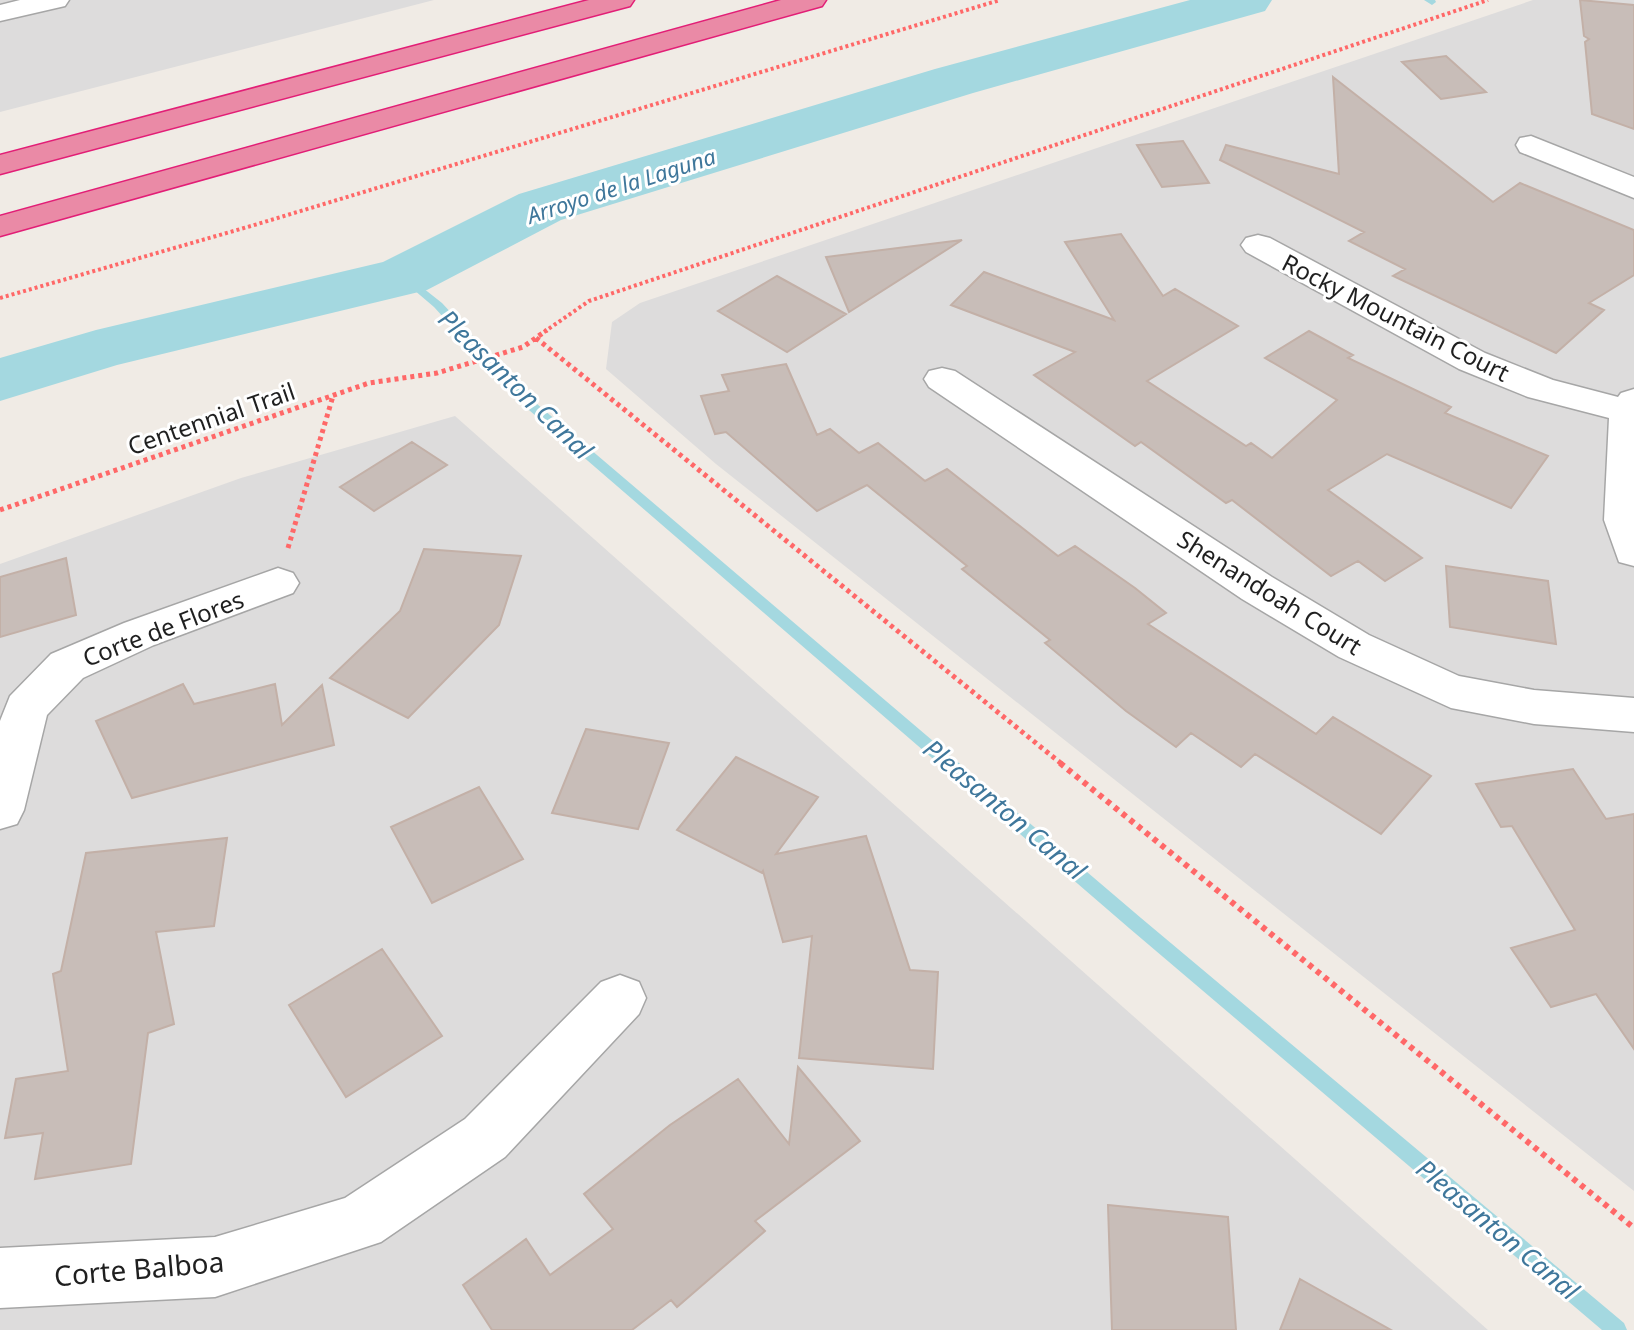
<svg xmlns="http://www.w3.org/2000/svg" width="1634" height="1330" viewBox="0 0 1634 1330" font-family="'Noto Sans',sans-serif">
	<rect width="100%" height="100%" fill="#f0ebe5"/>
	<path fill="#dddcdc" d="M 0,0 L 434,0 L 0,112 Z
		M 1533,0 L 1634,0 L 1634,1191 L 716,464 L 606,369 L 612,322 L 640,303 Z
		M 455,416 L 1488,1330 L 0,1330 L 0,564 L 241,478 Z"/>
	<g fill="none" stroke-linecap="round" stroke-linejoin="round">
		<path fill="#a4d8e0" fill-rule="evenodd" d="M 1424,0 L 1435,0 L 1436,2 L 1432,5 Z
			M 404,273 L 442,303 L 530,398 L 1141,918 L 1624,1323 L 1627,1330 L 1602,1330 L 1129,928 L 522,404 L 434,307 L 400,278 L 399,276 Z"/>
		<path fill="#a4d8e0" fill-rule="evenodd" d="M 1190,0 L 1272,0 L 1265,11 L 973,93 L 561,220 L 427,290 L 117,365 L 0,401 L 0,358 L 96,330 L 383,262 L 519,194 L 935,69 Z"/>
	</g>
	<path fill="#c8bdb8" stroke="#c3b0a7" stroke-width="2" d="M 1580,0 L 1634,5 L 1634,129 L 1592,114 L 1585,42 L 1589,39 L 1584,36 Z
		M 1446,56 L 1486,92 L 1441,99 L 1402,62 Z
		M 1333,77 L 1493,202 L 1520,183 L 1634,230 L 1634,275 L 1589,303 L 1604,310 L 1556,353 L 1393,276 L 1405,269 L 1349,241 L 1364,232 L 1220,160 L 1226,145 L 1339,174 Z
		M 1183,141 L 1209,183 L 1162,187 L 1137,145 Z
		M 1121,234 L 1163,296 L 1175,289 L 1238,326 L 1147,381 L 1246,446 L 1251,443 L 1272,458 L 1337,400 L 1265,358 L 1309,331 L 1353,355 L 1348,358 L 1451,407 L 1445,413 L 1548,456 L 1511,508 L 1387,454 L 1328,490 L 1422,558 L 1385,581 L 1358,561 L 1331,576 L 1232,500 L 1226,503 L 1141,442 L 1135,446 L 1034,375 L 1075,352 L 951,305 L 984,272 L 1114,320 L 1065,242 Z
		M 962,240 L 849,312 L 826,257 Z
		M 777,276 L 846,314 L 787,352 L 718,311 Z
		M 786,364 L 817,435 L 830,429 L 859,453 L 878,443 L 925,481 L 947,469 L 1058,556 L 1075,546 L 1135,588 L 1166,613 L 1148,624 L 1316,734 L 1333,717 L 1431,776 L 1381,834 L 1255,754 L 1241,767 L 1191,733 L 1176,747 L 1126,711 L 1045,643 L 1050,640 L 962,569 L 967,566 L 867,485 L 817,511 L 726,432 L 715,434 L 701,396 L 729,391 L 722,375 Z
		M 412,442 L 447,465 L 374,511 L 340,487 Z
		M 424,549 L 521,556 L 499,625 L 408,718 L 330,678 L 400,611 Z
		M 66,558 L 76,615 L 0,637 L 0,577 Z
		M 1446,566 L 1548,581 L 1556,644 L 1450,627 Z
		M 183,684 L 194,704 L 275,684 L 282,725 L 322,685 L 334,745 L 132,798 L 96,721 Z
		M 586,729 L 669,743 L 638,829 L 552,813 Z
		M 736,757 L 818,797 L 776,854 L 866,836 L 910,970 L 938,972 L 933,1069 L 799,1058 L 812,936 L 783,942 L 763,871 L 762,873 L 677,830 Z
		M 1573,769 L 1606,819 L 1634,814 L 1634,1049 L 1596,994 L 1551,1007 L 1511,948 L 1575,930 L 1512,826 L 1501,827 L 1476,784 Z
		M 479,787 L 523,859 L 432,903 L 391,827 Z
		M 227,838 L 214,926 L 156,932 L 174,1024 L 148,1033 L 131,1164 L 35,1179 L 43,1133 L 5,1138 L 16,1079 L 68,1071 L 53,974 L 61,971 L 86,853 Z
		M 382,949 L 442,1036 L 346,1097 L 289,1005 Z
		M 798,1067 L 860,1141 L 755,1221 L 765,1231 L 677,1307 L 671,1300 L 632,1330 L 492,1330 L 463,1285 L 526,1239 L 550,1275 L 613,1229 L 584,1194 L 670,1125 L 738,1079 L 789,1144 Z
		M 1108,1205 L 1228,1217 L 1236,1330 L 1112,1330 Z
		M 1300,1279 L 1391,1330 L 1280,1330 Z"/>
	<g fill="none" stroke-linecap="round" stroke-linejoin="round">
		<defs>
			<path id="street" d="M 20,0 L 69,0 L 65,6 L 0,21 L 0,5 Z
				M 1531,136 L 1634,177 L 1634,198 L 1520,152 L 1516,145 L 1520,138 Z
				M 1258,235 L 1270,238 L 1485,353 L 1553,380 L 1618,397 L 1621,393 L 1634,389 L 1634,566 L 1619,562 L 1604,520 L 1609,418 L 1528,397 L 1459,369 L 1246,252 L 1241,245 L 1246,238 Z
				M 942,368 L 955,371 L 1272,577 L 1369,635 L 1459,676 L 1534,690 L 1634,698 L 1634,732 L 1534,724 L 1451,708 L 1339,657 L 1242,599 L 929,387 L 924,379 L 929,371 Z
				M 278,568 L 293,573 L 299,583 L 293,593 L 154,645 L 83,678 L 47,715 L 24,810 L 17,824 L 0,829 L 0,721 L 10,696 L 51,654 L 124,623 Z
				M 620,975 L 639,982 L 646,998 L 639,1014 L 505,1157 L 381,1242 L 215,1297 L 0,1308 L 0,1248 L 215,1237 L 345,1198 L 465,1119 L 601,982 Z"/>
			<path id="highway" d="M 589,0 L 634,0 L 630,6 L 0,174 L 0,155 Z
				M 781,0 L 826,0 L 822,6 L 0,236 L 0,216 Z"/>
		</defs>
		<use href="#street" stroke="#a6a6a6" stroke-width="3"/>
		<use href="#highway" stroke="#e21e76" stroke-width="3"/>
		<path stroke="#ff6868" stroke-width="4" stroke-dasharray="3 3" stroke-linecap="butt" d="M 0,298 L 251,226 L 1000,0
			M 544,332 L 589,301 L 1488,0"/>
		<path stroke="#ff6868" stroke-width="5" stroke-dasharray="4 4" stroke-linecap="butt" d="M 536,338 L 1063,765
			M 0,510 L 369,383 L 437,373 L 523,347 L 547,330
			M 288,548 L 333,396"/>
		<path stroke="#ff6868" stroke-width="6" stroke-dasharray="5 5" stroke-linecap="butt" d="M 1060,763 L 1634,1228"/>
		<use href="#street" fill="#fff" fill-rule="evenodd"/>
		<use href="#highway" fill="#ea8aa6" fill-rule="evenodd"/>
	</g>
	<g text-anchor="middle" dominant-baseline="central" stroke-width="6" stroke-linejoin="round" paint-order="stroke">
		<g font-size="22" font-style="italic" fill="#3f779b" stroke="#fff">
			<text transform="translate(621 185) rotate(-18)">Arroyo de la Laguna</text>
		</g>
		<g font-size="24" fill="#1f1f1f" stroke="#fff">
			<text transform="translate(1396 317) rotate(27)">Rocky Mountain Court</text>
			<text transform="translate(211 418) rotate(-19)">Centennial Trail</text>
			<text transform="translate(1270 592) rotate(32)">Shenandoah Court</text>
			<text transform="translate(163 628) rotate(-21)">Corte de Flores</text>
		</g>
		<g font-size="26" font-style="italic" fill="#3f779b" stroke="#fff">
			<text transform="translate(516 384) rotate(44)">Pleasanton Canal</text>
			<text transform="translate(1005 809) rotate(40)">Pleasanton Canal</text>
			<text transform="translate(1498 1229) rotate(40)">Pleasanton Canal</text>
		</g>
		<g font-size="28" fill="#1f1f1f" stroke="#fff">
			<text transform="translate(139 1268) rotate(-5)">Corte Balboa</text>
		</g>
	</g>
</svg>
